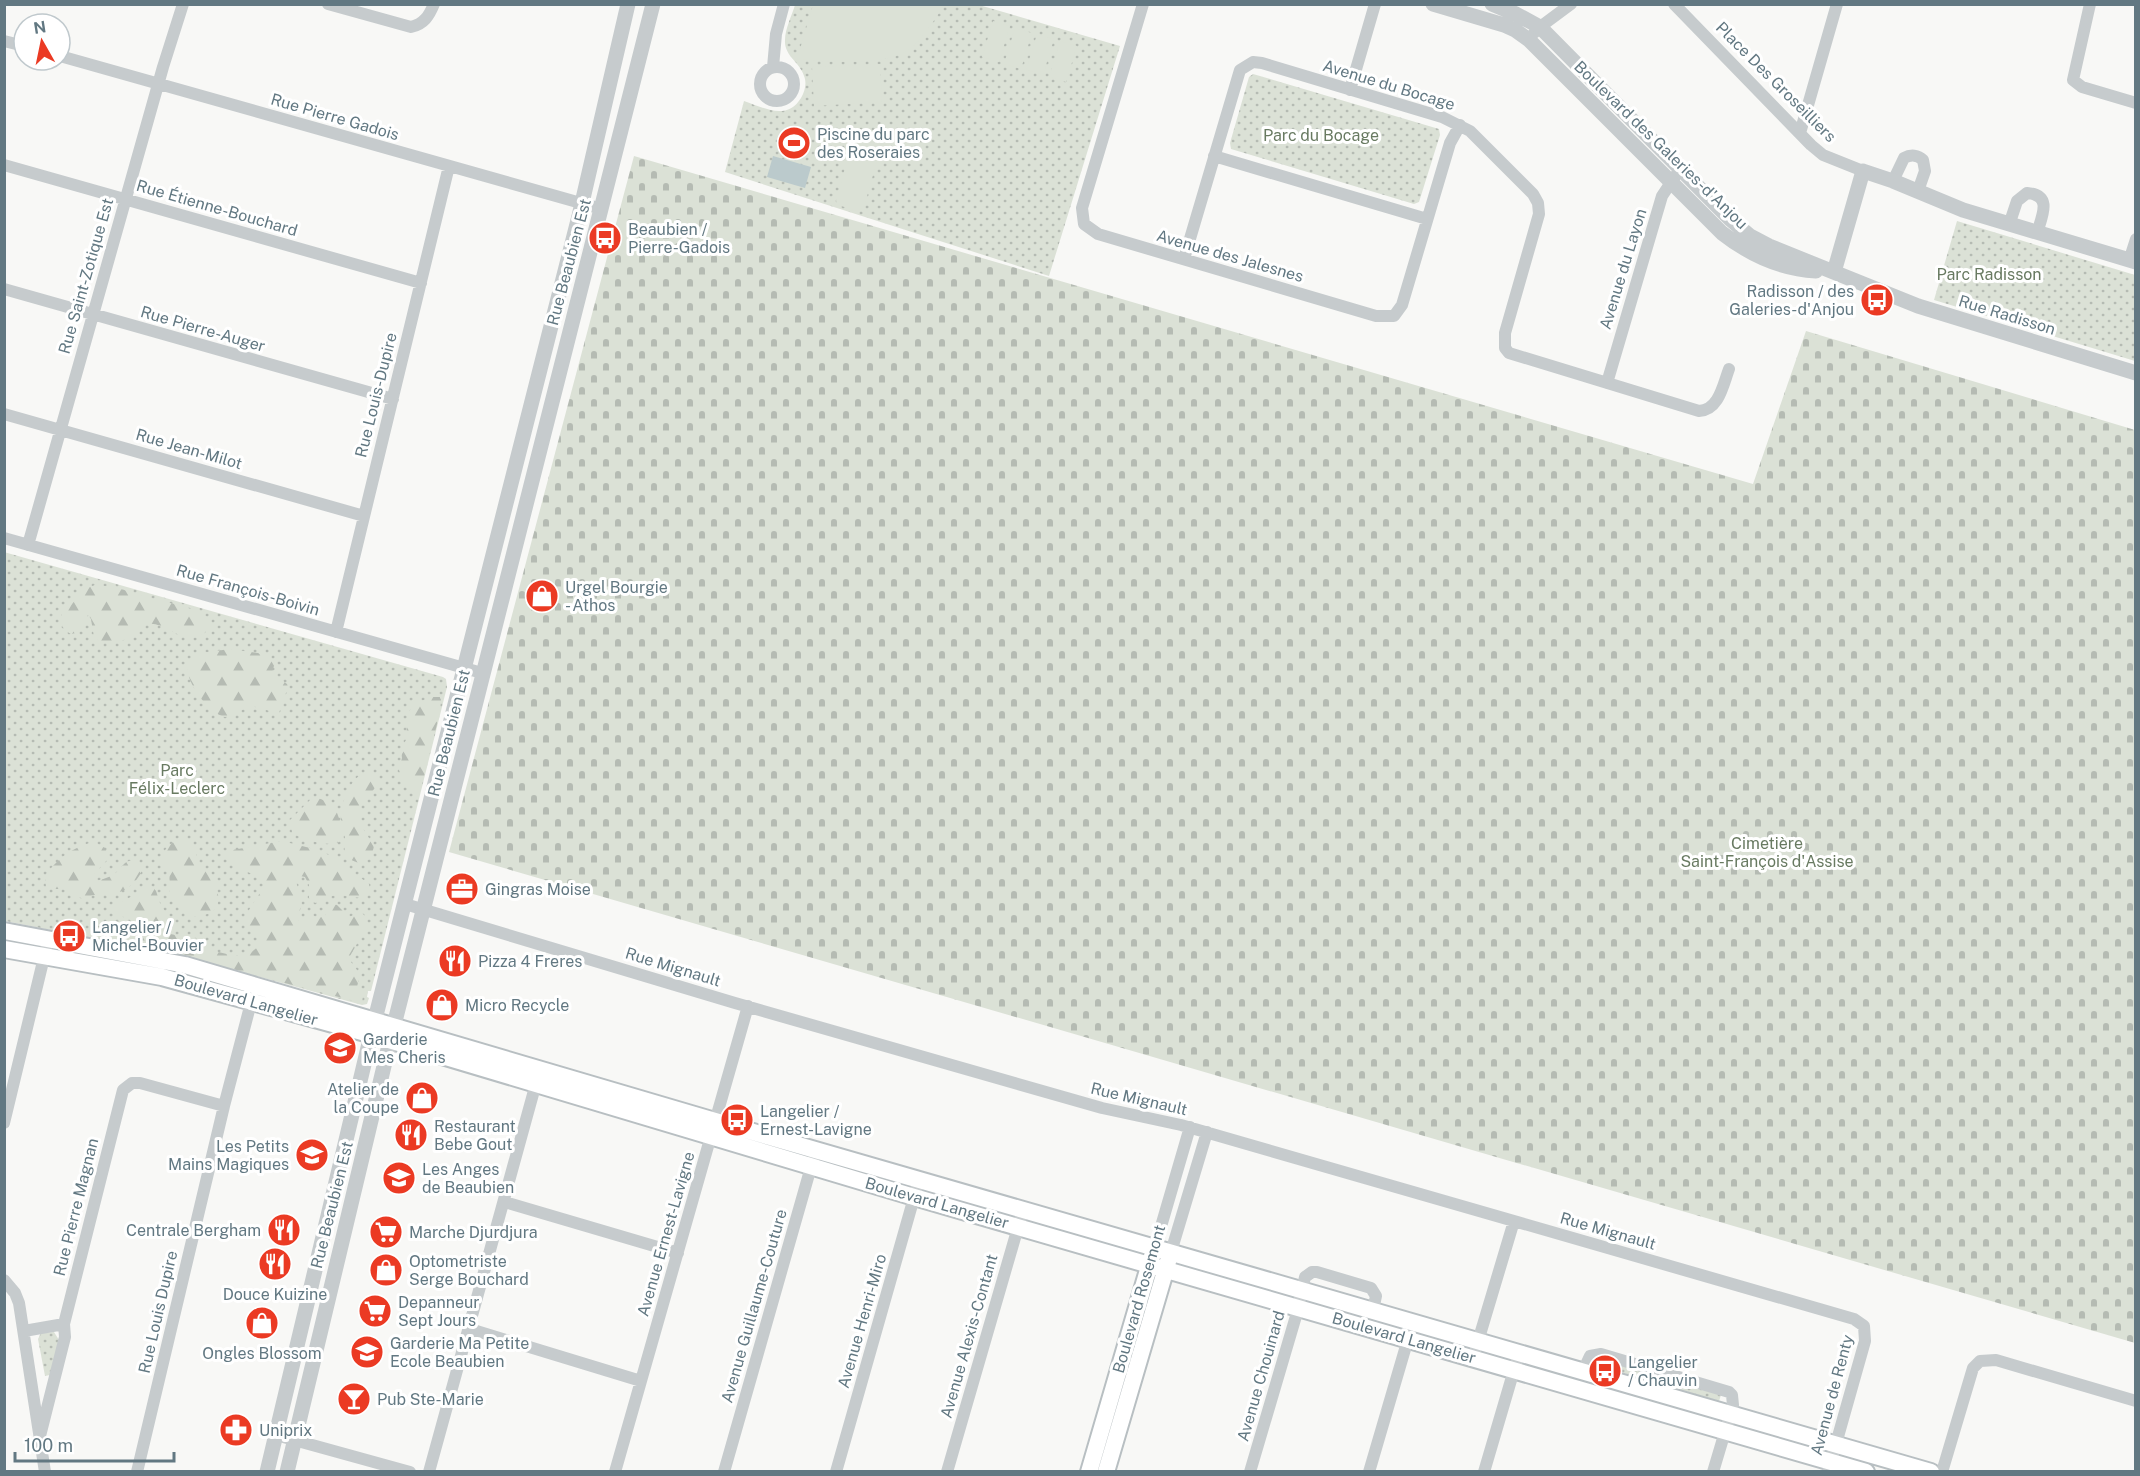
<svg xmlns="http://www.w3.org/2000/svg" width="2140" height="1476" viewBox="0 0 2140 1476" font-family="'Public Sans',sans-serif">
	<defs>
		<pattern id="green-dots" width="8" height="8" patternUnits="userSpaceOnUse" patternTransform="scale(1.5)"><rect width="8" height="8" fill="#dbe1d6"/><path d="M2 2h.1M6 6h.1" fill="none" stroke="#b5bbb3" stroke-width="1.8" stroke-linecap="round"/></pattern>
		<pattern id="forest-firs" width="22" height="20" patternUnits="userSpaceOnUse" patternTransform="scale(1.5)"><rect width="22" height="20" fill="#dbe1d6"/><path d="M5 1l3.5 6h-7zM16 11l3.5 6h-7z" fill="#b5bbb3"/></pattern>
		<pattern id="cemetery-stones" width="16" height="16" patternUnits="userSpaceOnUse" patternTransform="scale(1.5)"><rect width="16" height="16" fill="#dbe1d6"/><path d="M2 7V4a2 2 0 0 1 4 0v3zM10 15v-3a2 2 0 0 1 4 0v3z" fill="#b5bbb3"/></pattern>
	</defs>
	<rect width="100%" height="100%" fill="#f8f8f6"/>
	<path fill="url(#green-dots)" d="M 795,5 L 979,5 L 1120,46 L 1049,276 L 725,172 L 744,101 C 764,108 787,121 801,98 C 805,91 807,83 804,76 C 800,62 784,56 785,40 C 785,29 792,15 795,5 Z
		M 1253,74 L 1439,129 L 1440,135 L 1419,202 L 1414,204 L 1231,149 L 1230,143 L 1249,77 Z
		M 1957,221 L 2135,275 L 2135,361 L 1934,300 Z
		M 4,552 L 443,677 L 446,679 L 447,687 L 371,991 L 368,991 L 367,997 L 369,998 L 367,1004 L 362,1005 L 192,958 L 5,921 Z
		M 54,1332 L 59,1340 L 50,1375 L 45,1376 L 38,1339 L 40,1335 L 40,1333 Z
		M 1603,1360 L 1721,1395 L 1719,1401 L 1610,1369 L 1611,1367 L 1606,1365 L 1604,1368 L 1601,1367 Z"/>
	<path fill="url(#forest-firs)" d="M 95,585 C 116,586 134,593 154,599 C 173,604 190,606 207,617 L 209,619 L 210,628 C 184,657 161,610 140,628 C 137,631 134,636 131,639 L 101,643 L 94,637 L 91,619 L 88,615 C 81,627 75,644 62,626 L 62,613 L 76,600 L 82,590 Z
		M 230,649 L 258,653 L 275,662 L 272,673 L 287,684 L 288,687 L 279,713 C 270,713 263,707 254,707 C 242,707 236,715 225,717 C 208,713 185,681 187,664 L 201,653 Z
		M 433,697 L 440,697 L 441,700 L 440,712 L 421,789 L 418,791 L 414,791 L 402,778 L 399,770 L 402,758 L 401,748 L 406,740 L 408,713 L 415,703 Z
		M 367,772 L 378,775 L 379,783 L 361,805 L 359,822 L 374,846 C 373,850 372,855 369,859 C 362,865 347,862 345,852 C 344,848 345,843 345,838 C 344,830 340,823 341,815 C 342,800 352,775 367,772 Z
		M 312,798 L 318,798 L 333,804 C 338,814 346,833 339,842 C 328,847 301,840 292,832 L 290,820 Z
		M 186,839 L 196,852 L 198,866 C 211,870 224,895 216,908 C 213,913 205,915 200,916 C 186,919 173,905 170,893 C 168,887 171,881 169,875 C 168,870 164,867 163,862 C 161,849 173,839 186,839 Z
		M 282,841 L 318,850 L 331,856 L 369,884 L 370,891 C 360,903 351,895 338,895 C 330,895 323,901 315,903 L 309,898 L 309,885 L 305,877 L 296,875 C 295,891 308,901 297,915 L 299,921 L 310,914 L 318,918 L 325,916 L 328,908 L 333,904 L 337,905 L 349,917 L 361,912 L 366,917 L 366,928 L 350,956 L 351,962 L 360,974 L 357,987 L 363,995 L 362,1003 L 246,973 L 191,956 L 99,938 L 92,935 L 93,930 C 104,919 171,934 188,938 L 194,937 L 210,950 L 235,956 L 248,955 L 259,946 L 258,933 L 246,927 L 242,921 L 265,885 C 262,882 258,877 254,875 C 242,868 227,870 227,851 Z
		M 94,842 L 105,848 L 109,858 L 95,873 L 93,882 C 99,880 108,878 113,875 C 123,868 127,852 142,866 C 142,873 139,877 134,882 C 118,901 101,889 83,899 L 63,889 L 51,889 L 46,887 L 45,876 C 56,860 74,846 94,842 Z
		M 152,886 L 156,891 L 161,906 L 172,920 L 170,925 L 165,926 L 118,916 L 112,912 L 115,905 Z"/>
	<path fill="url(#cemetery-stones)" d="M 634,156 L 1753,484 L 1806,331 L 2135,430 L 2135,1343 L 449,852 Z"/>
	<path fill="#dbe1d6" d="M 813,5 L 813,4 L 944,5 C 936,18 920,43 907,51 C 884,66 823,62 797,59 Z
		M 993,21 L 1010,26 L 999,62 L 982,57 Z
		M 1015,28 L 1032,33 L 1021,69 L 1004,64 Z
		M 1037,34 L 1054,39 L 1043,75 L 1026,70 Z
		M 1060,41 L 1077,46 L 1066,82 L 1049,77 Z
		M 880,64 L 882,102 L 814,106 L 812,67 Z
		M 860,130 L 880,136 L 882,143 L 864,207 L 857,211 L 838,205 L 836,201 L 854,135 L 855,132 Z"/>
	<path fill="#bbcacc" d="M 773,156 L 811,167 L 805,188 L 767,177 Z"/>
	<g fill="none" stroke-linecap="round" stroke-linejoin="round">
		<defs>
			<path id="secondary" d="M 4,931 L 185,965 L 715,1121 L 1931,1472
				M 4,949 L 162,977 L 362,1032 L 914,1197 L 1866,1472
				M 1089,1472 L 1153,1253
				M 1106,1472 L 1169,1258"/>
		</defs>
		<use href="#secondary" stroke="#b8bfc2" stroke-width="20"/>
		<path stroke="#c6cbcd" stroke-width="12" d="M 328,4 L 411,27 C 424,24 429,16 434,4
			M 1143,4 L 1082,208 L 1084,224 L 1098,234 L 1376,316 L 1394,316 L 1402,305 L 1450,143 L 1460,125
			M 1674,4 L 1811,145 L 1823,155 L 1863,171
			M 2090,4 L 2073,80 L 2082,87 L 2136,103
			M 1534,33 L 1540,27 L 1571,4
			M 4,41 L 24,46
			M 60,56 L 602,209
			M760 84a17 17 0 1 1 34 0a17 17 0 1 1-34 0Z
			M 773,67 L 776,34 L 784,4
			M 1350,90 L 1375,4
			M 1800,133 L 1837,4
			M 1214,156 L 1427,219
			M 4,165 L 421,283
			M 1893,181 L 1904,158 C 1911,154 1918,155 1923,160 L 1925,171 L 1918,191
			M 2009,225 L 2017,201 L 2027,193 C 2053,195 2042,216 2037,233
			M 1184,259 L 1240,70 L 1253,62 L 1262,63 L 1442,117 L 1470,131 L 1533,194 L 1538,203 L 1539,214 L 1505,333 L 1505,348 L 1509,353 L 1699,411 C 1719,410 1723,385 1729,369
			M 2129,261 L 2136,239
			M 4,289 L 393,399
			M 1607,383 L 1662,196 L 1676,175
			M 4,414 L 364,516
			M 4,538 L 482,673
			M 28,545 L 163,67 L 183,4
			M 336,632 L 449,166
			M 405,904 L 735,1003 L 1102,1108 L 1181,1125 L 1854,1319 L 1864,1326 L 1865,1341 L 1828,1472
			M 4,1123 L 46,949
			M 505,1202 L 678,1253
			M 1155,1247 L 1190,1127
			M 1171,1252 L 1207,1132
			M 4,1280 L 15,1293 L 19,1303 L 45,1472
			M 470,1329 L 641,1381
			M 24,1331 L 64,1324
			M 1476,1348 L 1514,1221
			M 1583,1371 L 1590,1356 L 1601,1354 L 1729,1392 L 1732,1395 L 1733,1405 L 1713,1472
			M 276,1435 L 410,1472
			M 40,1436 L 65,1337 L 64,1324 L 123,1090 L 132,1083 L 140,1083 L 224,1106
			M 137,1472 L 224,1106 L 253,995
			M 429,1472 L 538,1076
			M 615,1472 L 748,1006
			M 724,1472 L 813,1160
			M 836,1472 L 919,1180
			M 947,1472 L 1023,1210
			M 1250,1472 L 1296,1316 L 1305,1277 L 1312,1272 L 1317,1272 L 1371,1288 L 1376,1296 L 1373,1310
			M 1369,1472 L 1413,1322
			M 1484,1472 L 1519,1353
			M 1942,1472 L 1973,1368 L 1980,1361 L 1996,1360 L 2136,1401"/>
		<path stroke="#c6cbcd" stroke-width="15" d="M 1433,4 L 1504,25 L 1515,30 L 1529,40 L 1722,233 C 1750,255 1781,269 1816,271
			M 1492,4 L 1516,14 L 1540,27 L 1730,219 L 1750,236 L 1769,246 L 1918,306 L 2136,373
			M 1834,272 L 1863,171 L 1893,181 L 1963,210 L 2136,262
			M 267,1472 L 371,1035 L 579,216 L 628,4
			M 287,1472 L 390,1041 L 653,4"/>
		<use href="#secondary" stroke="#fff" stroke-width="16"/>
	</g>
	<defs>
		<symbol id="stadium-disc" viewBox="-11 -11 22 22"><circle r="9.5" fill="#eb3a23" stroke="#fff"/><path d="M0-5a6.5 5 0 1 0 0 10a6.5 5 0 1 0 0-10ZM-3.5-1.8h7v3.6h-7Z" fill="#fff"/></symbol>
		<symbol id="bus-disc" viewBox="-11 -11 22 22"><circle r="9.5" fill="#eb3a23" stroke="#fff"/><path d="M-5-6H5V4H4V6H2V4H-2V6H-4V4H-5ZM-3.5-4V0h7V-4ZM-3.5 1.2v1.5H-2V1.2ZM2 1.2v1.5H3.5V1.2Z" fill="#fff"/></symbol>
		<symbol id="shop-disc" viewBox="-11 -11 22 22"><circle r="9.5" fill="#eb3a23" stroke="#fff"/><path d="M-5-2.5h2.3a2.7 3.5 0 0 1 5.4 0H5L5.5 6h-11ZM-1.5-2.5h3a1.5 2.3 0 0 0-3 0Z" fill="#fff"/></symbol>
		<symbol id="office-disc" viewBox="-11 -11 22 22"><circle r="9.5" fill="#eb3a23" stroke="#fff"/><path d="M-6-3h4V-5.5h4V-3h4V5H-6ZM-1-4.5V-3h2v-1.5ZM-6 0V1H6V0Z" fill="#fff"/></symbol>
		<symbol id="restaurant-disc" viewBox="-11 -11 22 22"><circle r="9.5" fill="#eb3a23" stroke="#fff"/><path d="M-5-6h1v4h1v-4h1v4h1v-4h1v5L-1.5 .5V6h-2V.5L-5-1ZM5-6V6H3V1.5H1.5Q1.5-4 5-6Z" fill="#fff"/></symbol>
		<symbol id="school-disc" viewBox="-11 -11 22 22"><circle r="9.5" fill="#eb3a23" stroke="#fff"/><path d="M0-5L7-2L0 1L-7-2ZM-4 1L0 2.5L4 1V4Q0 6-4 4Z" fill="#fff"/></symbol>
		<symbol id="supermarket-disc" viewBox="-11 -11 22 22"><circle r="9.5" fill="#eb3a23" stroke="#fff"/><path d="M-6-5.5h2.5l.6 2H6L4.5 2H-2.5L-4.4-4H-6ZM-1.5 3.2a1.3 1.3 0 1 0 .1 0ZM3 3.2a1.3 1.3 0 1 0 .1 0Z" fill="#fff"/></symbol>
		<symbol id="bar-disc" viewBox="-11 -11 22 22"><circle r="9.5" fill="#eb3a23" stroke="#fff"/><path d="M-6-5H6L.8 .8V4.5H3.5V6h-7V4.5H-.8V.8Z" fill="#fff"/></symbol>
		<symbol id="pharmacy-disc" viewBox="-11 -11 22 22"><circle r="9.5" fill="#eb3a23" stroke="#fff"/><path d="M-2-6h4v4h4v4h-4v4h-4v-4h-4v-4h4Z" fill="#fff"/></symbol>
	</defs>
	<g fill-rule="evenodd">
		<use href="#stadium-disc" x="775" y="124" width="38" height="38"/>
		<use href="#bus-disc" x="586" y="219" width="38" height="38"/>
		<use href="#bus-disc" x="1858" y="281" width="38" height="38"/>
		<use href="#shop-disc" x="523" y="577" width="38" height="38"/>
		<use href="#office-disc" x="443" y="870" width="38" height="38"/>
		<use href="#bus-disc" x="50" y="917" width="38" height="38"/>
		<use href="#restaurant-disc" x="436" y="942" width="38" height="38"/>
		<use href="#shop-disc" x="423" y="986" width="38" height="38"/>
		<use href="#school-disc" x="321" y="1029" width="38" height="38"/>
		<use href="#shop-disc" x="403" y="1079" width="38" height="38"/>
		<use href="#bus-disc" x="718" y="1101" width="38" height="38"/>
		<use href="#restaurant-disc" x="392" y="1116" width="38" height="38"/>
		<use href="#school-disc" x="293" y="1136" width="38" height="38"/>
		<use href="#school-disc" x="380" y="1159" width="38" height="38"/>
		<use href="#restaurant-disc" x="265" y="1211" width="38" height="38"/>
		<use href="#supermarket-disc" x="367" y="1213" width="38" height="38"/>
		<use href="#restaurant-disc" x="256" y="1245" width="38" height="38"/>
		<use href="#shop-disc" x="367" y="1251" width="38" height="38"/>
		<use href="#supermarket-disc" x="356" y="1292" width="38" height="38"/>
		<use href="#shop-disc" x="243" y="1304" width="38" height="38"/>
		<use href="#school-disc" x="348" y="1333" width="38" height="38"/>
		<use href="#bus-disc" x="1586" y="1352" width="38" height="38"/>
		<use href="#bar-disc" x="335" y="1380" width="38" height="38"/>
		<use href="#pharmacy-disc" x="217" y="1411" width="38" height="38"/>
	</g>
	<g text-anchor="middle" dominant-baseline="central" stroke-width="6" stroke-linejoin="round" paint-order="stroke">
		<g font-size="16" fill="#627882" stroke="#fff">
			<text transform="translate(1776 82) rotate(45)">Place Des Groseilliers</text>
			<text transform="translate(1389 85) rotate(17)">Avenue du Bocage</text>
			<text transform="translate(335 117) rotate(16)">Rue Pierre Gadois</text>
			<text transform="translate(1661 145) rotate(44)">Boulevard des Galeries-d'Anjou</text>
			<text transform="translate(217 208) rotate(16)">Rue Étienne-Bouchard</text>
			<text transform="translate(1230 256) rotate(16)">Avenue des Jalesnes</text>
			<text transform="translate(569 262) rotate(-75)">Rue Beaubien Est</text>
			<text transform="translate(1623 269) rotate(-73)">Avenue du Layon</text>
			<text transform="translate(86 276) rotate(-74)">Rue Saint-Zotique Est</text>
			<text transform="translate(2007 315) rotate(17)">Rue Radisson</text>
			<text transform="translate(203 329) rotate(16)">Rue Pierre-Auger</text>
			<text transform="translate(376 395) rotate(-76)">Rue Louis-Dupire</text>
			<text transform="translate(189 449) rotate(16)">Rue Jean-Milot</text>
			<text transform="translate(248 590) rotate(16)">Rue François-Boivin</text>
			<text transform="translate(449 733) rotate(-76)">Rue Beaubien Est</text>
			<text transform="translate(673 967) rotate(17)">Rue Mignault</text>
			<text transform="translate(246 1000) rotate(16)">Boulevard Langelier</text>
			<text transform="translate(1139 1099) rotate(13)">Rue Mignault</text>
			<text transform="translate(937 1203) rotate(16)">Boulevard Langelier</text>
			<text transform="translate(332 1205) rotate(-76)">Rue Beaubien Est</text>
			<text transform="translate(76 1207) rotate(-76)">Rue Pierre Magnan</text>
			<text transform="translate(1608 1231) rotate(16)">Rue Mignault</text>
			<text transform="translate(666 1234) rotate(-74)">Avenue Ernest-Lavigne</text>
			<text transform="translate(1139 1299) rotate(-74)">Boulevard Rosemont</text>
			<text transform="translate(754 1306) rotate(-74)">Avenue Guillaume-Couture</text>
			<text transform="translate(158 1312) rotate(-77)">Rue Louis Dupire</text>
			<text transform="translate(862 1321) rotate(-74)">Avenue Henri-Miro</text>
			<text transform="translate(969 1336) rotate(-74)">Avenue Alexis-Contant</text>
			<text transform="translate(1404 1338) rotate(16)">Boulevard Langelier</text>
			<text transform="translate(1261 1376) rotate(-74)">Avenue Chouinard</text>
			<text transform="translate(1832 1395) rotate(-75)">Avenue de Renty</text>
		</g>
		<g font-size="16" fill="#627882" stroke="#fff" text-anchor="start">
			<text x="817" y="134">Piscine du parc<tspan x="817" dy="18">des Roseraies</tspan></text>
			<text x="628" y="229">Beaubien /<tspan x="628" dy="18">Pierre-Gadois</tspan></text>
			<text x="1854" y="291" text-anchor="end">Radisson / des<tspan x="1854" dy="18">Galeries-d'Anjou</tspan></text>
			<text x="565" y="587">Urgel Bourgie<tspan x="565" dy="18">- Athos</tspan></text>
			<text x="485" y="889">Gingras Moise</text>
			<text x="92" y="927">Langelier /<tspan x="92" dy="18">Michel-Bouvier</tspan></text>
			<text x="478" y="961">Pizza 4 Freres</text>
			<text x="465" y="1005">Micro Recycle</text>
			<text x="363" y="1039">Garderie<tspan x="363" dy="18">Mes Cheris</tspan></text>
			<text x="399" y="1089" text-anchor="end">Atelier de<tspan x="399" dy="18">la Coupe</tspan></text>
			<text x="760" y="1111">Langelier /<tspan x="760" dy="18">Ernest-Lavigne</tspan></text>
			<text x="434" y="1126">Restaurant<tspan x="434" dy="18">Bebe Gout</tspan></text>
			<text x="289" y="1146" text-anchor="end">Les Petits<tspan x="289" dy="18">Mains Magiques</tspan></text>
			<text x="422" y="1169">Les Anges<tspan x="422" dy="18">de Beaubien</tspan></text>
			<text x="261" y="1230" text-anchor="end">Centrale Bergham</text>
			<text x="409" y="1232">Marche Djurdjura</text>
			<text x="409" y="1261">Optometriste<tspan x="409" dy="18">Serge Bouchard</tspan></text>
			<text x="275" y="1294" text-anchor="middle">Douce Kuizine</text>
			<text x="398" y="1302">Depanneur<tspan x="398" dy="18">Sept Jours</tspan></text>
			<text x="390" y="1343">Garderie Ma Petite<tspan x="390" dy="18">Ecole Beaubien</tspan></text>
			<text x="262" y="1353" text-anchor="middle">Ongles Blossom</text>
			<text x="1628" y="1362">Langelier<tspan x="1628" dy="18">/ Chauvin</tspan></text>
			<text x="377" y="1399">Pub Ste-Marie</text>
			<text x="259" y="1430">Uniprix</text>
		</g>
		<g font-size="16" fill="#687a61" stroke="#fff">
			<text x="1321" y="135">Parc du Bocage</text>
			<text x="1989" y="274">Parc Radisson</text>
			<text x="177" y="770">Parc<tspan x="177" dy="18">Félix-Leclerc</tspan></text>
			<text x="1767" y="843">Cimetière<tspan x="1767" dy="18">Saint-François d'Assise</tspan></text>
		</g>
	</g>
	<rect width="2140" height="1476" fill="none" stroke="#627882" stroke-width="12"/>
	<g transform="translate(42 42) rotate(351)"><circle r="28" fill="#ffffff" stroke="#c0c9cd" stroke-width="1.5"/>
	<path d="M0-4.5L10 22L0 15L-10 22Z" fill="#eb3a23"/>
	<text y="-9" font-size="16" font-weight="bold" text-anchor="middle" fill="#627882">N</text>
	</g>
	<path d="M15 1452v9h159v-9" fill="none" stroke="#627882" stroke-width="3"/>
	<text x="24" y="1452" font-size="18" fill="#627882" stroke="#ffffff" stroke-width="4.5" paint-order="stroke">100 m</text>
</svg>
